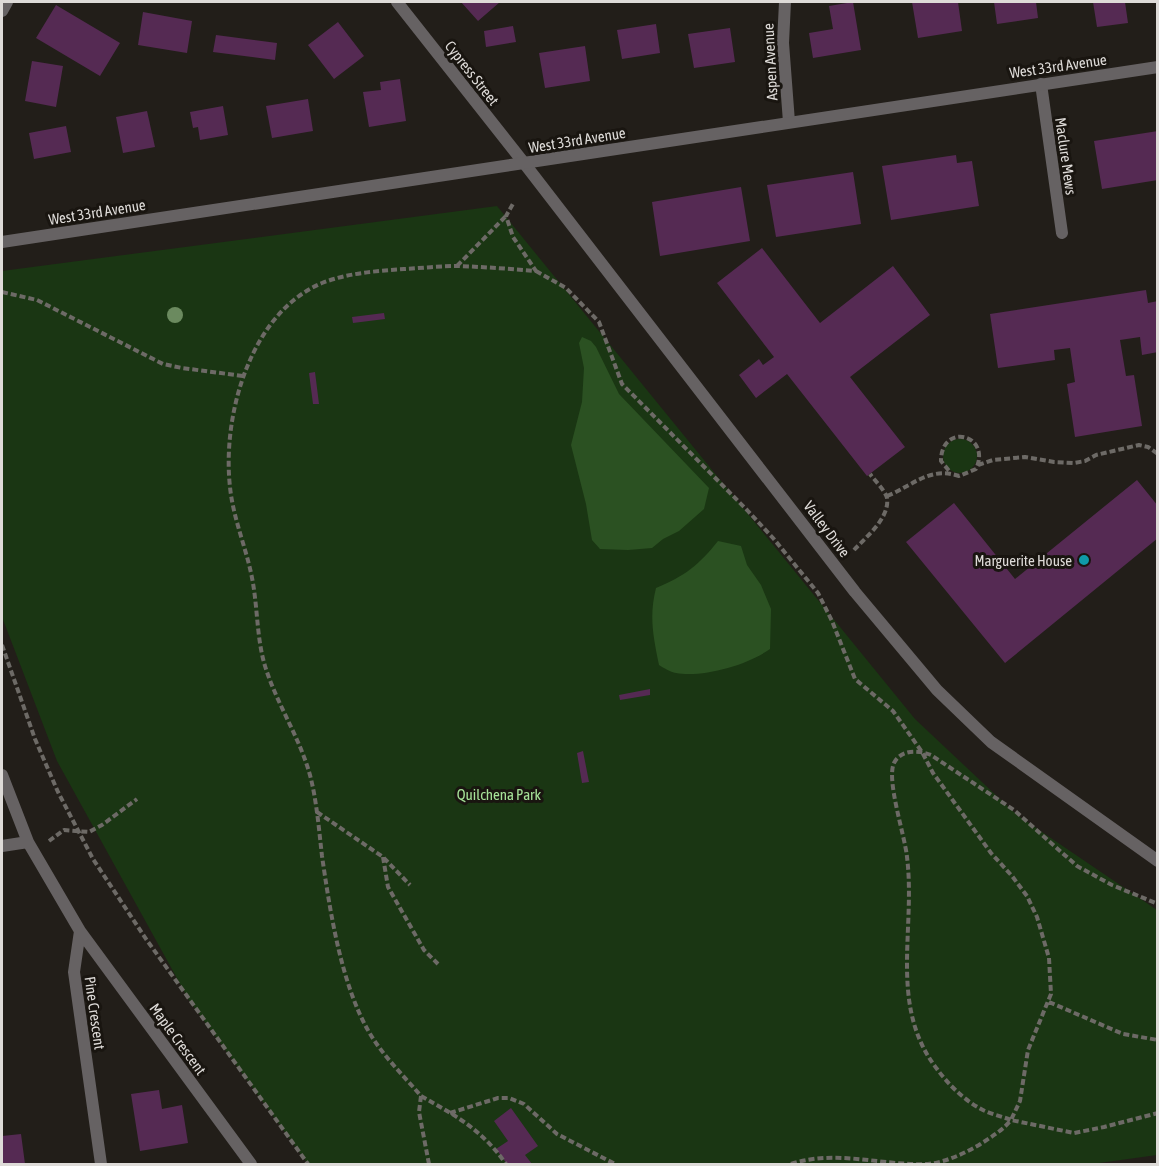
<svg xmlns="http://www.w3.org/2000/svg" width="1159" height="1166" viewBox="0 0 1159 1166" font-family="'Asap Condensed',sans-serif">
	<rect width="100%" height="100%" fill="#221e19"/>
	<path fill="#1a3613" d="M 497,206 L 915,719 L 1017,815 L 1157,910 L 1157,1155 L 1092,1164 L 308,1164 L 189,1000 L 57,761 L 2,617 L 2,271 Z
		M943 456a17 17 0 1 1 34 0a17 17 0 1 1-34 0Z"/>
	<path fill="#2b5122" d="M 582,337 L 591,341 L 596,347 L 619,394 L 709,488 L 704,509 L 679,531 L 663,539 L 652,548 L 628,550 L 600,549 L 592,540 L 586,504 L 571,445 L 582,402 L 584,368 L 579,343 Z
		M 718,541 L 741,546 L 747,565 L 761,585 L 771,609 L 770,649 C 748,665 702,678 676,673 C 670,672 664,668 659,665 C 653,636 649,616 656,588 C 685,576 699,565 718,541 Z"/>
	<path fill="#552a53" d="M 461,2 L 500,2 L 478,21 Z
		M 853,2 L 861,50 L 813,58 L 809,33 L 833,29 L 829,6 Z
		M 912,2 L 958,2 L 962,31 L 918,38 Z
		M 994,2 L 1036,2 L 1038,18 L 997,24 Z
		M 1093,2 L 1125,2 L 1128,23 L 1097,27 Z
		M 56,5 L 120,43 L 100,76 L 36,38 Z
		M 143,12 L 192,21 L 187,53 L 138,45 Z
		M 338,22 L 364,56 L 334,79 L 308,45 Z
		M 656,24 L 660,53 L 622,59 L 617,30 Z
		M 513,26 L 516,42 L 486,47 L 484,31 Z
		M 730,28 L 735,62 L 694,68 L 688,34 Z
		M 216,35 L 277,43 L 275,60 L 213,52 Z
		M 585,46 L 590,81 L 545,88 L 539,53 Z
		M 32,61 L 63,66 L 56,107 L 25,101 Z
		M 400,79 L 406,121 L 369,127 L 363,92 L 381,90 L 380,82 Z
		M 308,99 L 313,131 L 272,138 L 266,106 Z
		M 223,106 L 228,135 L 200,140 L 198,127 L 193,128 L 190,112 Z
		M 147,111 L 155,147 L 123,153 L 116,117 Z
		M 66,126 L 71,152 L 34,159 L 29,133 Z
		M 1158,131 L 1158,180 L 1102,189 L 1094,141 Z
		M 956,155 L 957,163 L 972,161 L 979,206 L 891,220 L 882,166 Z
		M 853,172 L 861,224 L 776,237 L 767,185 Z
		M 741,187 L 750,241 L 660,256 L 652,202 Z
		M 762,248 L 820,323 L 893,266 L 930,315 L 850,377 L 905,447 L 867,476 L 787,374 L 756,398 L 739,375 L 759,359 L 763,365 L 774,357 L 717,283 Z
		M 1146,290 L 1148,303 L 1158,301 L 1158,352 L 1142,355 L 1140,337 L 1120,340 L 1126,376 L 1134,375 L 1142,426 L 1075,437 L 1067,384 L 1075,382 L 1070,348 L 1054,350 L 1055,360 L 998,368 L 990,314 Z
		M 384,313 L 385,319 L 353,323 L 352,317 Z
		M 315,372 L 319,404 L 313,404 L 309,373 Z
		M 1137,480 L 1158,506 L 1158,538 L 1005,663 L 906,542 L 954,503 L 1015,579 Z
		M 650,689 L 650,695 L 620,700 L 619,695 Z
		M 583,751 L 589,782 L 582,783 L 577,753 Z
		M 159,1090 L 162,1109 L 182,1105 L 188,1143 L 140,1151 L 131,1094 Z
		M 511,1108 L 538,1146 L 525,1155 L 532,1164 L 507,1164 L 496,1149 L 508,1141 L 494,1121 Z
		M 21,1134 L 25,1164 L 2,1164 L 2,1136 Z"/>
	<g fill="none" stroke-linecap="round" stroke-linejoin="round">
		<path stroke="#6d6a66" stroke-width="4" stroke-dasharray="6 3" stroke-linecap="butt" d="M 457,266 L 506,216
			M 536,271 L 566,288 L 599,322 L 622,384 L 747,510 L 773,538 L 818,593 L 832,621 L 855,679 L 893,711 L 922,752 L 933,773 L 991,853 L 1012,876 L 1027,896 L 1037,917 L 1049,958 L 1051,994 L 1028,1050 L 1020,1101 L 1011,1120 L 1074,1133 L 1104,1127 L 1158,1113
			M 2,292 L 37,300 L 163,364 L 182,368 L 243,376
			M 978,465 L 993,460 L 1025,457 L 1054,462 L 1074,463 L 1085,461 L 1096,455 L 1139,445 L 1148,447 L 1158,454
			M 887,496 C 912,486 930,466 959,476 L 976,469 C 992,434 941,422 941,461 L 950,472
			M 854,550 C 866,537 890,518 887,498 C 885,490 875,481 870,474
			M 2,645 L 35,739 L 58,792 L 93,859 L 146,939 L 308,1164
			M 317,812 L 383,857 L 410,885
			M 49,841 L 64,830 L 89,832 L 102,825 L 137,799
			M 383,857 L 388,887 L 424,950 L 438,964
			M 1049,1002 L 1123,1034 L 1158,1040
			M 421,1096 C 458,1117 482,1130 506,1164
			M 450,1113 L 498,1098 L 509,1098 L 524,1104 L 557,1134 L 615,1164
			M 429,1164 L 419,1112 L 421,1096 C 403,1075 383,1056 369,1032 C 341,984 330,911 322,856 C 319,830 317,804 311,779 C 301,739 277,705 265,666 C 256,636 258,604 251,573 C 245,545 233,517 230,487 C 222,416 250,313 322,283 C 348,273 376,271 404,269 C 422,268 441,266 459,266 C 485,267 511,269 536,271 L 513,237 L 506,216 L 514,202
			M 791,1164 C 837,1149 881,1166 928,1164 C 946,1162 963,1154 979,1145 C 991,1137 1002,1131 1011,1120 C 1001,1116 990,1114 981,1109 C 964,1100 948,1084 937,1069 C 888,1006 916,930 907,857 C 905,836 886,780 894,763 C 901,749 919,750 931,755 L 1014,810 L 1077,866 L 1112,885 L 1158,904"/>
		<path stroke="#666263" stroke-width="12" d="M 397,2 L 524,163 L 855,592 L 937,690 L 991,742 L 1158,861
			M 785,2 L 783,43 L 789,122
			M 2,11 L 7,2
			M 1041,84 L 1062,233
			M 2,775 L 28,842 L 80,931 L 251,1164
			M 2,846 L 28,842
			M 80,931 L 74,972 L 101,1164"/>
		<path stroke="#666263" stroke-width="12" d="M 2,242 L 1158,67"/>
	</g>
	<circle fill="#6b8a5f" cx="175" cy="315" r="8"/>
	<circle fill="#0f9aa8" stroke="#191510" stroke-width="2" cx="1084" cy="560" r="6"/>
	<g text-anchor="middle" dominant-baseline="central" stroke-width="6" stroke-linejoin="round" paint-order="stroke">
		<g font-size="15" fill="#dedbd8" stroke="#191510">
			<text transform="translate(770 62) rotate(-93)">Aspen Avenue</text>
			<text transform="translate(1058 66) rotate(-8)">West 33rd Avenue</text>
			<text transform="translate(472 73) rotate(52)">Cypress Street</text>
			<text transform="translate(577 140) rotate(-9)">West 33rd Avenue</text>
			<text transform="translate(1066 156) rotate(82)">Maclure Mews</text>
			<text transform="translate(97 212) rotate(-9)">West 33rd Avenue</text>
			<text transform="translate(827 529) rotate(53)">Valley Drive</text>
			<text transform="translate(95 1013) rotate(82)">Pine Crescent</text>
			<text transform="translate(178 1039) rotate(54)">Maple Crescent</text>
		</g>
		<g font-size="15" fill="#dedbd8" stroke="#191510" text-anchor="end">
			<text x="1072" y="560">Marguerite House</text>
		</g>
		<g font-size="15" fill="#a6e298" stroke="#191510">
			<text x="499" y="794">Quilchena Park</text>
		</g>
	</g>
	<rect width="1159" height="1166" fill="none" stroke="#dedbd8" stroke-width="6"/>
</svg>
